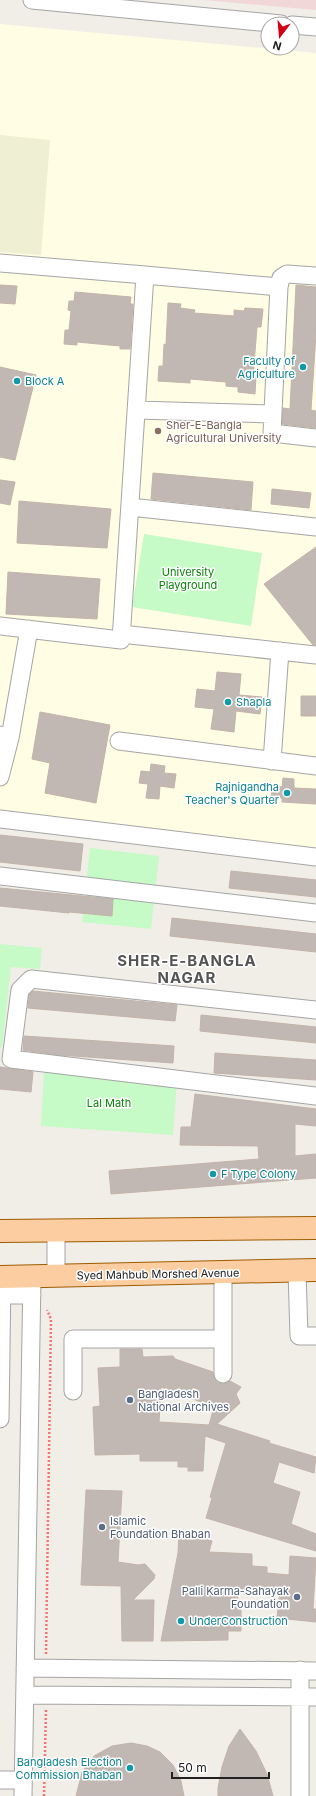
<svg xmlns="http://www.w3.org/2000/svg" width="316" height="1796" viewBox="0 0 316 1796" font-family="Inter,sans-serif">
	<rect width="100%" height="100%" fill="#f1ede7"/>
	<path fill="#f1d7d8" d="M 204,0 L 316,0 L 316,10 Z"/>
	<path fill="#fffde3" d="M 0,24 L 316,53 L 316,851 L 0,810 Z"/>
	<path fill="#efefd3" d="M 0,135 L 50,140 L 41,255 L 0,252 Z"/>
	<path fill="#c6fac6" d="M 144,534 L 262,553 L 251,626 L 132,607 Z
		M 90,848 L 159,856 L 151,929 L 82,922 Z
		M 0,944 L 42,948 L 40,969 L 11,967 L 2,1047 L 0,1047 Z
		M 44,1071 L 177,1080 L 173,1135 L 41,1126 Z"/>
	<path fill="#c2b8b3" stroke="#c3b3a9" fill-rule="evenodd" d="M 0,285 L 17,286 L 15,304 L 0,303 Z
		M 296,285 L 316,287 L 316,334 L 311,410 L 316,411 L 316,428 L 282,424 L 283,408 L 290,409 Z
		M 75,292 L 131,297 L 130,304 L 133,304 L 130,349 L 120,349 L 120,346 L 77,342 L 77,345 L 64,344 L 65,330 L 69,330 L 71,311 L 68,310 L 69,301 L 74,301 Z
		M 168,303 L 181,304 L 180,308 L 195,310 L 194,313 L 234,316 L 234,310 L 244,311 L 245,308 L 263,309 L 261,327 L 257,327 L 253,377 L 256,377 L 255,394 L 238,392 L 238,387 L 226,386 L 226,382 L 190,379 L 190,383 L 158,381 L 159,366 L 163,366 L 164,344 L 166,345 Z
		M 0,367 L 36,375 L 15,460 L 0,457 Z
		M 153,473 L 253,482 L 251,510 L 151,499 Z
		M 0,480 L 15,482 L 10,505 L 0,503 Z
		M 272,489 L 311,493 L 309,508 L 271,504 Z
		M 19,501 L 111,509 L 107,548 L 17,543 Z
		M 316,547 L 316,645 L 313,645 L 264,584 Z
		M 8,572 L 100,579 L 97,619 L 6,614 Z
		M 217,672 L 241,674 L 239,695 L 262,697 L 260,714 L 236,711 L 234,732 L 211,729 L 214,709 L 195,707 L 197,689 L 215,691 Z
		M 301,696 L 316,696 L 316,716 L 301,716 Z
		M 40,712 L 110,725 L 96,803 L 45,793 L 50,763 L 32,759 Z
		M 151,764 L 165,766 L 164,773 L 176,774 L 174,788 L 160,786 L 159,799 L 146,798 L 148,784 L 139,783 L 141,771 L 150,772 Z
		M 283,778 L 294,779 L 294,788 L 316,789 L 316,804 L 282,802 L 282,798 L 271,797 L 272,786 L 282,787 Z
		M 0,835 L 83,844 L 80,871 L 0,862 Z
		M 231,871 L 316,880 L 316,897 L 229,888 Z
		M 0,888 L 113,899 L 112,916 L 69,912 L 69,913 L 0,906 Z
		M 172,918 L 316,934 L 316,952 L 170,936 Z
		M 33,991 L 177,1005 L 175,1021 L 28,1008 L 29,995 Z
		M 201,1015 L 316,1027 L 316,1043 L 200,1031 Z
		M 24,1036 L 174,1046 L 173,1063 L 59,1055 L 23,1050 Z
		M 215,1053 L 316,1060 L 316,1080 L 214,1073 Z
		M 0,1067 L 33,1072 L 31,1092 L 0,1089 Z
		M 195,1094 L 316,1109 L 316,1126 L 295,1124 L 295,1156 L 316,1154 L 316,1178 L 111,1194 L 109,1171 L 259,1159 L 258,1146 L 180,1145 L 181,1127 L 191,1127 Z
		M 120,1349 L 142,1349 L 143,1357 L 173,1356 L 175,1359 L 213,1372 L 214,1379 L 218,1383 L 223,1384 L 230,1381 L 241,1387 L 236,1394 L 240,1403 L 217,1424 L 270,1441 L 269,1443 L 316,1457 L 314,1473 L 279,1462 L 273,1483 L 300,1492 L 291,1524 L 316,1534 L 316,1551 L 206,1518 L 212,1498 L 210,1497 L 226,1443 L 205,1436 L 203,1471 L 188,1471 L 188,1467 L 178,1467 L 178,1461 L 140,1461 L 140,1454 L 95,1455 L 93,1407 L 100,1406 L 98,1368 L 120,1367 ZM 161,1387 L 214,1407 L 209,1425 L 159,1422 Z
		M 86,1490 L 122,1491 L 118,1562 L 138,1565 L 145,1564 L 155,1575 L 154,1579 L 133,1600 L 154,1600 L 153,1641 L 122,1641 L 121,1586 L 81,1585 Z
		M 179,1530 L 212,1541 L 209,1552 L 252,1554 L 252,1566 L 267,1567 L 267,1573 L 289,1575 L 290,1556 L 316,1558 L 313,1609 L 316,1609 L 316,1622 L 277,1618 L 280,1591 L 238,1589 L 237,1610 L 241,1610 L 241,1631 L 228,1631 L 228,1640 L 161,1641 L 178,1553 Z
		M 240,1729 L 256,1751 L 267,1774 L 273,1796 L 218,1796 L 218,1788 L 222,1767 L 229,1746 Z
		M 131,1743 L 147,1746 L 160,1752 L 173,1765 L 181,1781 L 184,1796 L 76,1796 L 82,1772 L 94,1756 L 112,1746 Z"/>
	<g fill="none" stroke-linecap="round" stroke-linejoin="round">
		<defs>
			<path id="minor" d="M 32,0 L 281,24
				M 292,25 L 316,27
				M 0,263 L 145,275 L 121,640 L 0,626
				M 145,275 L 279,287 L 281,278 L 287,274 L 316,276
				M 279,287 L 272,433 L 316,438
				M 137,410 L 272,414
				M 130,507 L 316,527
				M 121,634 L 316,655
				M 0,735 L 10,738 L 29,629
				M 119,741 L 316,766
				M 272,761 L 280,651
				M 0,777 L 10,738
				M 0,819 L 316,857
				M 0,876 L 316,913
				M 316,1010 L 31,979 L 20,990 L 11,1059 L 316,1096
				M 56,1230 L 56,1276
				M 297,1271 L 299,1336 L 316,1336
				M 2,1295 L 32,1295
				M 223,1374 L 223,1273
				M 73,1391 L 73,1339 L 223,1339
				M 0,1419 L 2,1277
				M 25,1668 L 316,1671
				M 25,1695 L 316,1697
				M 0,1780 L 23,1780
				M 23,1796 L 32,1277
				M 300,1796 L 300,1670"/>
			<path id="major" d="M 0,1231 L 316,1228
				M 0,1277 L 316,1270"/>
		</defs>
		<use href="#minor" stroke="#a5a5a5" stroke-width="19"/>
		<use href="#major" stroke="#9e5c00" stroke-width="24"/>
		<path stroke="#fa726f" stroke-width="2.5" stroke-dasharray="2 2" stroke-linecap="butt" d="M 46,1654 L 51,1319 L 47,1310
			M 44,1796 L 46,1709"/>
		<use href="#minor" stroke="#fff" stroke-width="17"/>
		<use href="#major" stroke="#fccda1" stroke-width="22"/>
	</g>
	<g fill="#0f9aa8" stroke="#fff" stroke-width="1.5">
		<circle cx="303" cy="367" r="4"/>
		<circle cx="17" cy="381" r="4"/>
		<circle cx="228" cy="702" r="4"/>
		<circle cx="287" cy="793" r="4"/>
		<circle cx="213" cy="1174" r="4"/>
		<circle cx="181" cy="1621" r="4"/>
		<circle cx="130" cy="1768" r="4"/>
	</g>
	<circle fill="#8d6e63" stroke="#fff" stroke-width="1.5" cx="158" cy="431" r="4"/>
	<g fill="#5c6f8a" stroke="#fff" stroke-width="1.5">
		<circle cx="130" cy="1400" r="4"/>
		<circle cx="102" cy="1527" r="4"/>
		<circle cx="297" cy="1597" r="4"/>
	</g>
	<g text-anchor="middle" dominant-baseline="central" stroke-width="3" stroke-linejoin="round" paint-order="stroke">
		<g font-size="11" fill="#0d838f" stroke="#fff" text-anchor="start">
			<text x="295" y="361" text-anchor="end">Faculty of<tspan x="295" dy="13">Agriculture</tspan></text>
			<text x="25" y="381">Block A</text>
			<text x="236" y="702">Shapla</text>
			<text x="279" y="787" text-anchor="end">Rajnigandha<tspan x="279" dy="13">Teacher's Quarter</tspan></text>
			<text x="221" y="1174">F Type Colony</text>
			<text x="189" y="1621">UnderConstruction</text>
			<text x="122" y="1762" text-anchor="end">Bangladesh Election<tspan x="122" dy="13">Commission Bhaban</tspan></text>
		</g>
		<g font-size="11" fill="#785e54" stroke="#fff" text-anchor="start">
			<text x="166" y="425">Sher-E-Bangla<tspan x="166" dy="13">Agricultural University</tspan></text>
		</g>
		<g font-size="11" fill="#0b820b" stroke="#fff">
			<text x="188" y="572">University<tspan x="188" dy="13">Playground</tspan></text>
			<text x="109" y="1103">Lal Math</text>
		</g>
		<g font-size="11" fill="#212121" stroke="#fff">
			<text transform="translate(158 1274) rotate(-1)">Syed Mahbub Morshed Avenue</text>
		</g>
		<g font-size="11" fill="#4e5e75" stroke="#fff" text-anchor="start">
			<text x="138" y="1394">Bangladesh<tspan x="138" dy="13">National Archives</tspan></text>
			<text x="110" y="1521">Islamic<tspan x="110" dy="13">Foundation Bhaban</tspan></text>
			<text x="289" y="1591" text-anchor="end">Palli Karma-Sahayak<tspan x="289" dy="13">Foundation</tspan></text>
		</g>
		<g font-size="15" font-weight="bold" letter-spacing="1" fill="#545454" stroke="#fff">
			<text x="187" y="960">SHER-E-BANGLA<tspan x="187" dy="17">NAGAR</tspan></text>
		</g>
	</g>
	<g transform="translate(280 36) rotate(196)"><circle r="19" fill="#ffffff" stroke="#a6a6a6"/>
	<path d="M0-3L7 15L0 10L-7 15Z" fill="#d20011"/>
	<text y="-6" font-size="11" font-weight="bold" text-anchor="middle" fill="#212121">N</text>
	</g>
	<path d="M172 1772v6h97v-6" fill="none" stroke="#212121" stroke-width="2"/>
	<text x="178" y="1772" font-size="12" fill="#212121" stroke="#ffffff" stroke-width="3" paint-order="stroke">50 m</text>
</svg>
